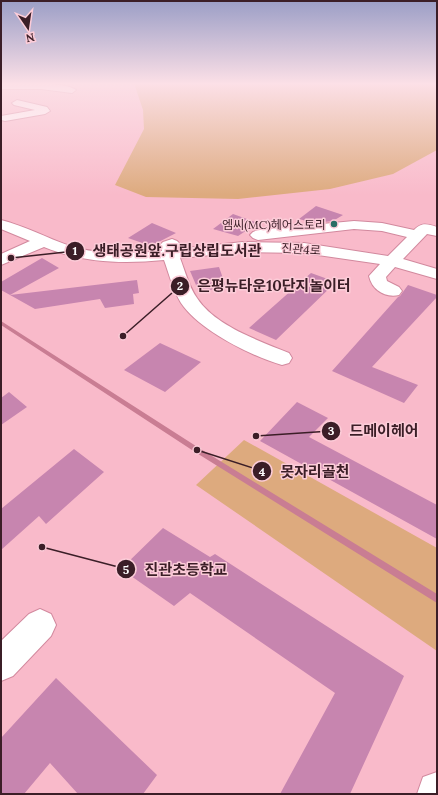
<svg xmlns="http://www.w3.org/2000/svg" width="438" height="795" viewBox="0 0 438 795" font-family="Lora,'Noto Sans KR',serif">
	<rect width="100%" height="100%" fill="#f9baca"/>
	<path fill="#ddaa7e" d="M 134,83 L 437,83 L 437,150 L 393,174 L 330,189 L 238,199 L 146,197 L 115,185 L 144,129 L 143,110 Z
		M 244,440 L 437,548 L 437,651 L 196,485 Z"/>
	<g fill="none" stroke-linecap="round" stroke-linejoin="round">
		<path fill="#c97d93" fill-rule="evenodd" d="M 1,321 L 199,448 L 437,594 L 437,603 L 195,452 L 1,325 Z"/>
	</g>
	<path fill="#c785af" d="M 316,206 L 343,215 L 333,221 L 314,223 L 299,219 Z
		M 233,214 L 258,223 L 238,236 L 213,229 Z
		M 152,223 L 176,233 L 151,246 L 128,238 Z
		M 42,258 L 59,268 L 10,295 L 1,290 L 1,282 Z
		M 219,267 L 226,287 L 199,292 L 190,271 Z
		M 311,273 L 336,282 L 276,340 L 249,328 Z
		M 137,280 L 139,293 L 133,294 L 134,304 L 105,308 L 100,299 L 35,309 L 10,295 Z
		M 408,285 L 437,295 L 437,297 L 372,367 L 418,385 L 404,403 L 332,371 L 398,297 L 400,296 Z
		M 160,343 L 201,362 L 165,392 L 124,370 Z
		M 9,392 L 27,407 L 1,425 L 1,398 Z
		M 297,402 L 328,418 L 309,437 L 437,505 L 437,539 L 260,441 Z
		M 74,449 L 104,472 L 46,524 L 39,516 L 1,550 L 1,509 Z
		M 163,528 L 210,557 L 215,554 L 404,676 L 350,794 L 280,794 L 335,693 L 190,593 L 174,606 L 121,569 Z
		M 56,678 L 157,775 L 143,794 L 78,794 L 50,763 L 24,794 L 1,794 L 1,738 Z"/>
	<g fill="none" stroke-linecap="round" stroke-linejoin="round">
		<defs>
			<path id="minor" d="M 1,83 C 15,83 68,82 76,90 L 72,93 L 41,89 L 1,89 Z
				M 17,100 L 47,107 L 50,111 L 45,114 L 5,121 L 1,120 L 1,116 L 35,110 L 14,105 L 12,103 Z
				M 1,220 C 25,226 47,238 70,246 C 97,255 134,253 162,251 L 160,245 L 163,242 L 172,239 L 177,241 L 180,244 L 177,249 L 243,242 L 304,243 L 388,256 L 407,237 L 382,231 L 354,229 L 258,240 L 253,238 L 250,235 L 253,232 L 258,230 L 354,221 L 382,223 L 414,230 C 422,222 427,224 437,227 L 437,236 L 427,234 L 403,259 L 437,269 L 437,279 L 395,267 L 386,277 L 387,281 L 399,287 L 402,291 L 399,295 C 385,298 372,290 369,276 L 380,264 L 304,253 L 243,252 L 180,258 C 185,271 189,287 197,298 C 215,326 260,341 289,353 L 292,358 L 289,363 L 282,365 C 251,356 199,330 181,303 C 173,290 169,274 164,260 C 123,264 83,263 44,247 L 1,265 L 1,254 L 30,241 L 1,229 Z
				M 40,609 L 51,614 L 56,625 L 51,636 L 13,676 L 1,681 L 1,641 L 29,614 Z
				M 437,772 L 437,794 L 417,794 L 423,777 Z"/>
		</defs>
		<use href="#minor" stroke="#d2899e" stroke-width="2"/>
		<use href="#minor" fill="#fff" fill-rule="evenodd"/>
	</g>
	<linearGradient id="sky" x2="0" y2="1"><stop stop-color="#9b9ec6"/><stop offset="0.43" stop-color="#fce0e7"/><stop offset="1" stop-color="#fce0e7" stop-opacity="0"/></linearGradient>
	<rect width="438" height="195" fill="url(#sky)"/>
	<circle fill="#296f65" stroke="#fcccd8" stroke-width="1.5" cx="334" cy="224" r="4"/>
	<g text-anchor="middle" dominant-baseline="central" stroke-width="3" stroke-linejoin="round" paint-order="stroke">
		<g font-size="12" fill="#3b1e27" stroke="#fcccd8" text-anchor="end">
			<text x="326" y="224">엠씨(MC)헤어스토리</text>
		</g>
		<g font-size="12" fill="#3b1e27" stroke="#fcccd8">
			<text transform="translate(301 249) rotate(4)">진관4로</text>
		</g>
	</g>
	<path fill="none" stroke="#3b1e27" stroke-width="1.5" d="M11 258L75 251M123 336L180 286M256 436L331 431M197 450L262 471M42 547L126 569"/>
	<g fill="#3b1e27" stroke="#fcccd8" stroke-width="1.5">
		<circle cx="11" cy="258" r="4"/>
		<circle cx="123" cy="336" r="4"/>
		<circle cx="256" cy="436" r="4"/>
		<circle cx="197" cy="450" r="4"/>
		<circle cx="42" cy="547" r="4"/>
		<circle cx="75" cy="251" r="10"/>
		<circle cx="180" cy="286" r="10"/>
		<circle cx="331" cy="431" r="10"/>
		<circle cx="262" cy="471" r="10"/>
		<circle cx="126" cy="569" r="10"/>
	</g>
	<g font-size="12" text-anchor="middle" font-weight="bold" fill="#fff">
		<text x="75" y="255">1</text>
		<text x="180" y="290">2</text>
		<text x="331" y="435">3</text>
		<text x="262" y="476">4</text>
		<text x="126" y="574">5</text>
	</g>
	<g font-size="15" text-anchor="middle" font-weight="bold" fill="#3b1e27" stroke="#fcccd8" stroke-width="3" stroke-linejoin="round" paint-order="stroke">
		<text x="177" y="256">생태공원앞.구립상립도서관</text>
		<text x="274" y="291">은평뉴타운10단지놀이터</text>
		<text x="384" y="436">드메이헤어</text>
		<text x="315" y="477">못자리골천</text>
		<text x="186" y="575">진관초등학교</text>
	</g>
	<rect width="438" height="795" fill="none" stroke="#3b1e27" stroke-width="4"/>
	<g transform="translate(28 28) rotate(167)" stroke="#fcccd8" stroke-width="3" paint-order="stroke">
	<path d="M0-3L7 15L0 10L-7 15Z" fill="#3b1e27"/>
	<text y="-6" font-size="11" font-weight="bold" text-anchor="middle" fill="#3b1e27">N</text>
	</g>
</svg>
